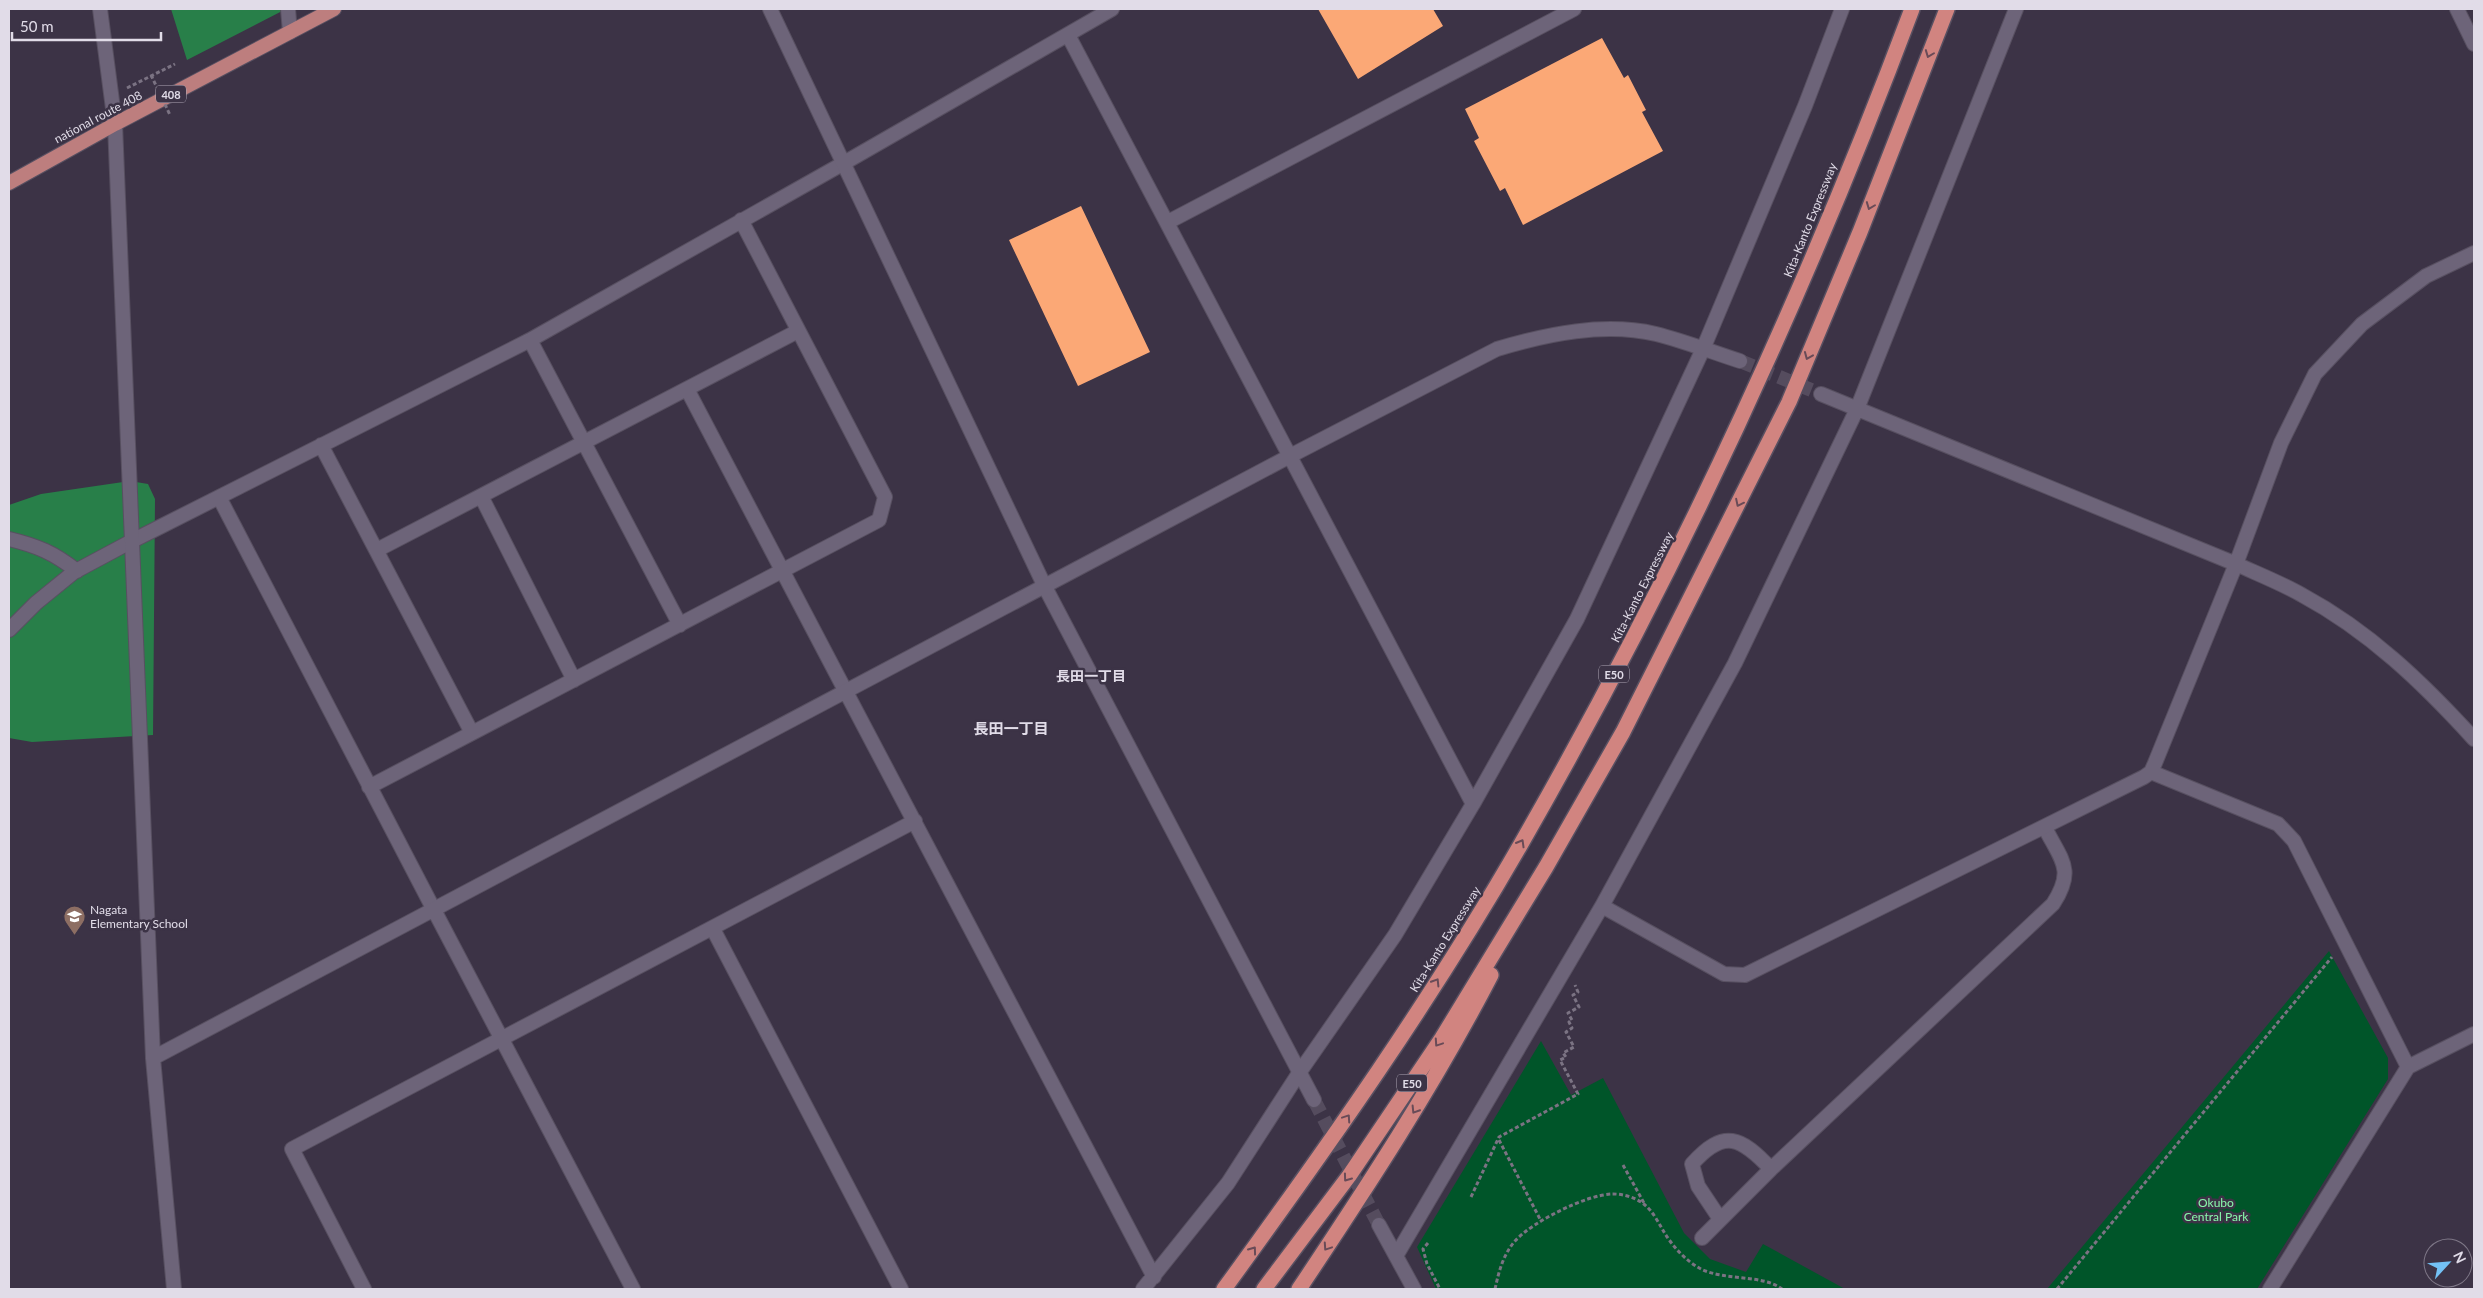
<svg xmlns="http://www.w3.org/2000/svg" width="2483" height="1298" viewBox="0 0 2483 1298" font-family="Lato,'Noto Sans JP',sans-serif">
	<rect width="100%" height="100%" fill="#3c3346"/>
	<path fill="#005529" d="M 2329,951 L 2388,1058 L 2388,1079 L 2257,1289 L 2047,1289 Z
		M 1541,1041 L 1571,1095 L 1603,1078 L 1684,1233 L 1710,1259 L 1746,1272 L 1763,1244 L 1845,1289 L 1436,1289 L 1417,1247 Z"/>
	<path fill="#287f49" d="M 171,9 L 286,9 L 187,60 Z
		M 130,481 L 148,484 L 155,499 L 153,735 L 32,742 L 9,738 L 9,505 L 41,494 Z"/>
	<path fill="#fba876" d="M 1318,9 L 1433,9 L 1443,26 L 1358,79 Z
		M 1602,38 L 1624,78 L 1628,75 L 1646,110 L 1642,112 L 1663,151 L 1523,225 L 1505,188 L 1500,191 L 1474,141 L 1479,138 L 1465,109 Z
		M 1081,206 L 1150,352 L 1078,386 L 1009,240 Z"/>
	<g fill="none" stroke-linecap="round" stroke-linejoin="round">
		<path stroke="#554c5e" stroke-width="14" stroke-dasharray="14 7" stroke-linecap="butt" d="M 1740,361 L 1821,394
			M 1314,1100 L 1379,1225"/>
		<defs>
			<path id="minor" d="M 100,9 L 115,124
				M 288,9 L 290,32
				M 530,340 L 680,625
				M 687,389 L 846,692
				M 321,445 L 472,733
				M 481,496 L 574,680
				M 219,497 L 434,910
				M 9,539 C 38,546 54,553 77,571
				M 377,550 L 798,331
				M 9,630 L 36,603 L 74,572 L 132,541 L 530,340 L 844,163
				M 369,787 L 879,520 L 885,497 L 741,220
				M 1720,1219 L 1698,1186 L 1692,1164 C 1724,1128 1741,1137 1771,1169
				M 1702,1238 L 1771,1169 L 2053,904 C 2075,870 2062,861 2045,828"/>
			<path id="tertiary" d="M 770,9 L 1045,587 L 1314,1100
				M 2457,9 L 2474,44
				M 1068,35 L 1473,804
				M 115,124 L 153,1058 L 174,1289
				M 844,163 L 1112,9
				M 1168,222 L 1574,9
				M 1821,394 L 2236,564 C 2258,574 2281,583 2302,595 C 2369,631 2423,683 2474,739
				M 846,692 L 1154,1277
				M 2151,772 L 2278,824 L 2294,841 L 2408,1067
				M 1602,906 L 1724,974 L 1745,975 L 2144,777 L 2151,772 L 2155,763 L 2236,564 L 2281,443 L 2315,374 L 2362,324 L 2426,276 L 2474,253
				M 434,910 L 633,1289
				M 713,929 L 901,1289
				M 153,1058 L 1290,456 L 1497,349 C 1547,334 1604,322 1656,334 C 1684,341 1712,352 1740,361
				M 1379,1225 L 1414,1289
				M 1396,1256 L 1602,906 L 1735,663 L 1857,409 L 2016,9
				M 364,1289 L 292,1149 L 915,821
				M 1143,1289 L 1228,1183 L 1299,1073 L 1395,935 L 1473,804 L 1577,619 L 1703,349 L 1805,106 L 1842,9
				M 2270,1289 L 2408,1067 L 2474,1034"/>
			<path id="trunk" d="M 9,183 L 115,124 L 334,9"/>
			<path id="motorway" d="M 1224,1289 C 1329,1145 1432,999 1521,844 C 1674,577 1804,297 1912,9
				M 1264,1289 L 1349,1176 L 1442,1038 L 1546,867 L 1623,732 L 1789,402 L 1860,232 L 1947,9
				M 1299,1289 C 1367,1187 1434,1085 1491,975"/>
		</defs>
		<use href="#minor" stroke="#585061" stroke-width="16"/>
		<use href="#tertiary" stroke="#585061" stroke-width="16"/>
		<use href="#trunk" stroke="#585061" stroke-width="16"/>
		<use href="#motorway" stroke="#585061" stroke-width="18"/>
		<path stroke="#7b7383" stroke-width="3" stroke-dasharray="4 2.5" stroke-linecap="butt" d="M 127,88 L 175,64
			M 1499,1140 L 1541,1221
			M 1623,1165 L 1644,1203
			M 1471,1197 L 1499,1137 L 1578,1094 L 1560,1060 L 1566,1057 L 1563,1053 L 1574,1047 L 1566,1032 L 1572,1028 L 1569,1022 L 1572,1020 L 1568,1013 L 1579,1007 L 1573,995 L 1578,992 L 1575,985
			M 1428,1243 L 1423,1249 L 1427,1264 L 1440,1289
			M 1495,1289 C 1499,1271 1503,1255 1515,1241 C 1532,1222 1587,1194 1613,1194 C 1623,1194 1633,1197 1641,1202 C 1652,1209 1658,1222 1664,1232 C 1673,1247 1686,1261 1701,1269 C 1725,1281 1762,1274 1782,1289
			M 2057,1289 L 2332,957"/>
		<use href="#minor" stroke="#6d6479" stroke-width="14"/>
		<use href="#tertiary" stroke="#6d6479" stroke-width="14"/>
		<use href="#trunk" stroke="#bd7e7e" stroke-width="14"/>
		<use href="#motorway" stroke="#d18480" stroke-width="15"/>
		<path stroke="#7b7383" stroke-width="3" stroke-dasharray="4 2.5" stroke-linecap="butt" d="M 151,75 L 170,115"/>
	</g>
	<defs><path id="oneway-chevron" d="M-2-3.5L2.5 0L-2 3.5" fill="none" stroke-width="1.6" stroke-linecap="round" stroke-linejoin="round" transform="scale(1.25)"/></defs>
	<g stroke="#694b57">
		<use href="#oneway-chevron" transform="translate(1929 54) rotate(111)"/>
		<use href="#oneway-chevron" transform="translate(1870 206) rotate(111)"/>
		<use href="#oneway-chevron" transform="translate(1808 356) rotate(113)"/>
		<use href="#oneway-chevron" transform="translate(1739 503) rotate(116)"/>
		<use href="#oneway-chevron" transform="translate(1521 843) rotate(-60)"/>
		<use href="#oneway-chevron" transform="translate(1436 982) rotate(-58)"/>
		<use href="#oneway-chevron" transform="translate(1438 1043) rotate(124)"/>
		<use href="#oneway-chevron" transform="translate(1415 1110) rotate(122)"/>
		<use href="#oneway-chevron" transform="translate(1347 1118) rotate(-56)"/>
		<use href="#oneway-chevron" transform="translate(1347 1178) rotate(126)"/>
		<use href="#oneway-chevron" transform="translate(1327 1247) rotate(124)"/>
		<use href="#oneway-chevron" transform="translate(1253 1250) rotate(-54)"/>
	</g>
	<defs>
		<symbol id="school-pin" viewBox="-11 -11 22 30"><path d="M0 17L-7.5 6A9.5 9.5 0 1 1 7.5 6Z" fill="#8d6e63" stroke="#3c3346"/><path d="M0-5L7-2L0 1L-7-2ZM-4 1L0 2.5L4 1V4Q0 6-4 4Z" fill="#fff"/></symbol>
	</defs>
	<g fill-rule="evenodd">
		<use href="#school-pin" x="62" y="904" width="25" height="34"/>
	</g>
	<g text-anchor="middle" dominant-baseline="central" stroke-width="5" stroke-linejoin="round" paint-order="stroke">
		<g fill="#3c3346" stroke="#b0a9b7" stroke-width="1">
			<rect x="156" y="85.5" width="30" height="17" rx="4"/>
			<rect x="1599" y="665.5" width="30" height="17" rx="4"/>
			<rect x="1397" y="1074.5" width="30" height="17" rx="4"/>
		</g>
		<g font-size="11" font-weight="bold" fill="#e1dce8">
			<text x="171" y="94">408</text>
			<text x="1614" y="674">E50</text>
			<text x="1412" y="1083">E50</text>
		</g>
		<g font-size="12" fill="#e1dce8" stroke="#3c3346">
			<text transform="translate(98 117) rotate(-28)">national route 408</text>
			<text transform="translate(1810 220) rotate(-68)">Kita-Kanto Expressway</text>
			<text transform="translate(1642 587) rotate(-63)">Kita-Kanto Expressway</text>
			<text transform="translate(1445 939) rotate(-58)">Kita-Kanto Expressway</text>
		</g>
		<g font-size="12" fill="#e1dce8" stroke="#3c3346" text-anchor="start">
			<text x="90" y="909">Nagata<tspan x="90" dy="14">Elementary School</tspan></text>
		</g>
		<g font-size="12" fill="#89f7ab" stroke="#3c3346">
			<text x="2216" y="1202">Okubo<tspan x="2216" dy="14">Central Park</tspan></text>
		</g>
		<g font-size="14" font-weight="bold" fill="#e1dce8" stroke="#3c3346">
			<text x="1091" y="675">長田一丁目</text>
		</g>
		<g font-size="15" font-weight="bold" fill="#e1dce8" stroke="#3c3346">
			<text x="1011" y="728">長田一丁目</text>
		</g>
	</g>
	<rect width="2483" height="1298" fill="none" stroke="#e1dce8" stroke-width="20"/>
	<g transform="translate(2448 1263) rotate(64)"><circle r="24" fill="#3c3346" stroke="#7e7787"/>
	<path d="M0-4L9 19L0 12L-9 19Z" fill="#73c1f5"/>
	<text y="-8" font-size="14" font-weight="bold" text-anchor="middle" fill="#e1dce8">N</text>
	</g>
	<path d="M12 32v8h149v-8" fill="none" stroke="#e1dce8" stroke-width="2.5"/>
	<text x="20" y="32" font-size="15" fill="#e1dce8" stroke="#3c3346" stroke-width="4" paint-order="stroke">50 m</text>
</svg>
